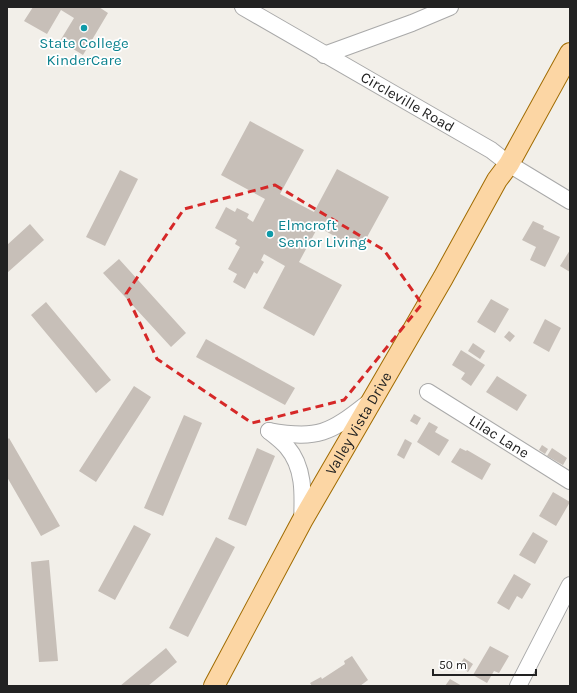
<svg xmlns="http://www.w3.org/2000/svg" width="577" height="693" viewBox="0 0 577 693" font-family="Karla,sans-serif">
	<rect width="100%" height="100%" fill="#f2efe9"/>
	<path fill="#c7bfb8" d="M 33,7 L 99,7 L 108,13 L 83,55 L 60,41 L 74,18 L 61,10 L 47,34 L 24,21 Z
		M 250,121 L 304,150 L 280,194 L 314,212 L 337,169 L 389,197 L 360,250 L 318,227 L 299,262 L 342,285 L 314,336 L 263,308 L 285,266 L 264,254 L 261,260 L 264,262 L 257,274 L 254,272 L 245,289 L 233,282 L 237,274 L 228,269 L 240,247 L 235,244 L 237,240 L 215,228 L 226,207 L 235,212 L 237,208 L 249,214 L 247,218 L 253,222 L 265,199 L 221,175 Z
		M 120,170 L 138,179 L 105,246 L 86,237 Z
		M 533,221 L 544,226 L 543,229 L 560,237 L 545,267 L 530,260 L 536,247 L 522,240 Z
		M 30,224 L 44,240 L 7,273 L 7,245 Z
		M 570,250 L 570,272 L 560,266 Z
		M 119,259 L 186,333 L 171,347 L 103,273 Z
		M 491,299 L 509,309 L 495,333 L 477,322 Z
		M 46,302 L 111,380 L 96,393 L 31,315 Z
		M 545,319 L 561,328 L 549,352 L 533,343 Z
		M 509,331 L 515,336 L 510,342 L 504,337 Z
		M 206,339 L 295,388 L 285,405 L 196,357 Z
		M 473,343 L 485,351 L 480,359 L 468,351 Z
		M 461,350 L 485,365 L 471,386 L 461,379 L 465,373 L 452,365 Z
		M 497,376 L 527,395 L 517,411 L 486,392 Z
		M 134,386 L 151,397 L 96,482 L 79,471 Z
		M 414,414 L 421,418 L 417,425 L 410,421 Z
		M 184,415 L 202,423 L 163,516 L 144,508 Z
		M 429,422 L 438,427 L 435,432 L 449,440 L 439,456 L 417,442 Z
		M 9,438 L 60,526 L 41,536 L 7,477 L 7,440 Z
		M 405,439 L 412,443 L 404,459 L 397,455 Z
		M 542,445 L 548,449 L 545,454 L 539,450 Z
		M 257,448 L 275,456 L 246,526 L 228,519 Z
		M 460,448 L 466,451 L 467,450 L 491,464 L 482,480 L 451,462 Z
		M 552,448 L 567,458 L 563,465 L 547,456 Z
		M 553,492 L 570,502 L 556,526 L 539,516 Z
		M 134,525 L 151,534 L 115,600 L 98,591 Z
		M 533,532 L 548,541 L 535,564 L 519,555 Z
		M 216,537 L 235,547 L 188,637 L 169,628 Z
		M 49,560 L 58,661 L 39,662 L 31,562 Z
		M 514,574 L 531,584 L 522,599 L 517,596 L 509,610 L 497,603 Z
		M 490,646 L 509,656 L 499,673 L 494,671 L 487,683 L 473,675 Z
		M 166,648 L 177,662 L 148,686 L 120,686 Z
		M 352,656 L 368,680 L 360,686 L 312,686 L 310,683 L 321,677 L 322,679 L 345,664 L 344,661 Z
		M 464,658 L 473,664 L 468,672 L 459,666 Z
		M 450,679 L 462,686 L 445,686 Z"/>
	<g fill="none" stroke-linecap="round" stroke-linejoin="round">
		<defs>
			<g id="minor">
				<path id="s1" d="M 243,7 L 491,150 L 509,164 L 570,201"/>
				<path d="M 324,55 L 412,23 L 450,7"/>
				<path id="s2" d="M 428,392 L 570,481"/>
				<path d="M 269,431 C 318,440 330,433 368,403"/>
				<path d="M 269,431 C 275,436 282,441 287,447 C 305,468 303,496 302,521"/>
				<path d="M 518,686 L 570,585"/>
			</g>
			<g id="major">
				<path id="s3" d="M 214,686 L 302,521 L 443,278 L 497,180 L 509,164 L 570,53"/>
			</g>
		</defs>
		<use href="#minor" stroke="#a9a9a9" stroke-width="18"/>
		<use href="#major" stroke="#a06b00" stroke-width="22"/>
		<use href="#minor" stroke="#fff" stroke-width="16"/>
		<use href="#major" stroke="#fcd6a4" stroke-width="20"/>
	</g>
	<path fill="none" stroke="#d62828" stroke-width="3" stroke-dasharray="8 5" stroke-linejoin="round" d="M 275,185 L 384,250 L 422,304 L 344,400 L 252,423 L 157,359 L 126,294 L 184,209 Z"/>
	<g fill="#0f9aa8" stroke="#fff" stroke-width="1.5">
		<circle cx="84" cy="28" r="4"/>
		<circle cx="270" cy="234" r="4"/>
	</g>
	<g text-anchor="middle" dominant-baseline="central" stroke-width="3.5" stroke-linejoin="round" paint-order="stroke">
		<g font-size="15" fill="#0d838f" stroke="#fff">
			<text x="84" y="43">State College<tspan x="84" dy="17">KinderCare</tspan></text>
			<text x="278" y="225" text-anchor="start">Elmcroft<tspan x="278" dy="17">Senior Living</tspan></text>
		</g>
		<g font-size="15" fill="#222" stroke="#fff">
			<text stroke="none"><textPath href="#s1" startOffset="190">Circleville Road</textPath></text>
			<text stroke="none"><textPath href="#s3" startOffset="300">Valley Vista Drive</textPath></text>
			<text stroke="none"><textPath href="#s2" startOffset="84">Lilac Lane</textPath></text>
		</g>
	</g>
	<rect width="577" height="693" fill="none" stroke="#222222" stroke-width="16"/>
	<path d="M433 669v6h103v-6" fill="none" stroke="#222222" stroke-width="2"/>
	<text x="439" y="669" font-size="12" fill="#222222" stroke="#ffffff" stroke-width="3" paint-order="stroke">50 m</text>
</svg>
